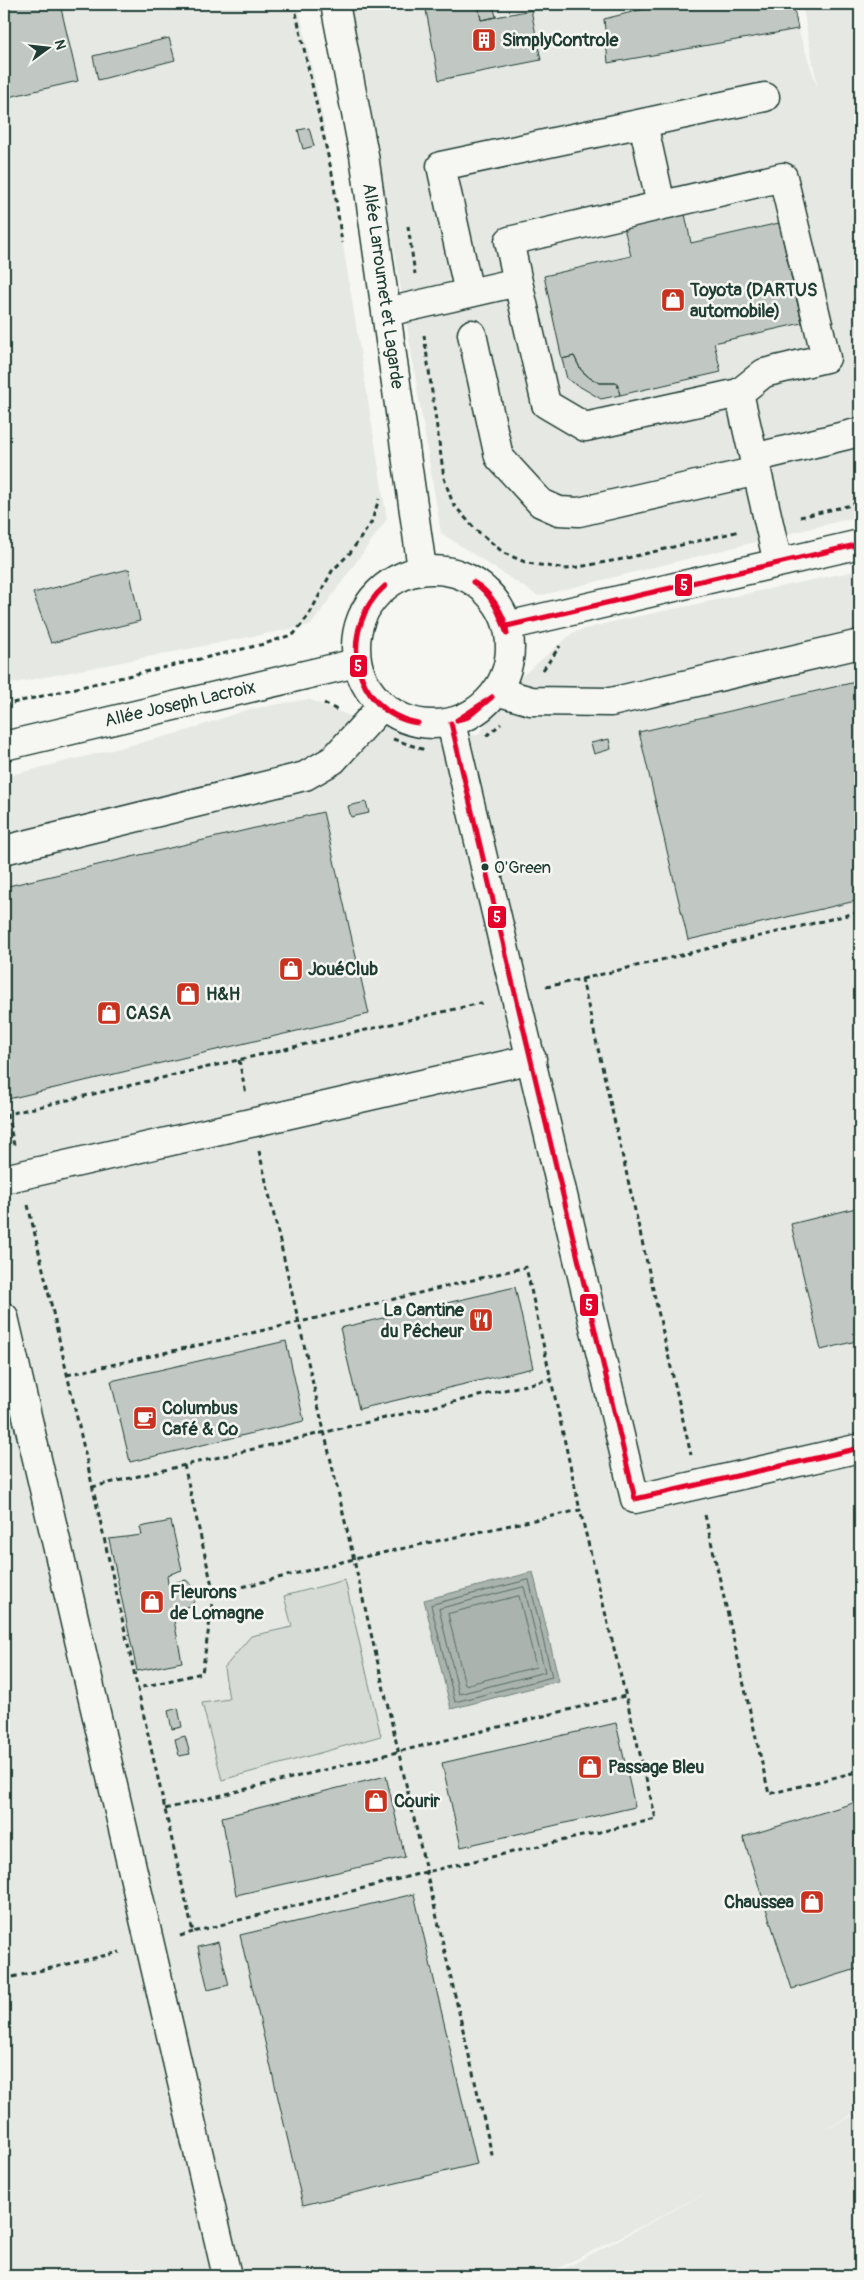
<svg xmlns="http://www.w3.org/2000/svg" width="864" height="2280" viewBox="0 0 864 2280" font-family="Pangolin,sans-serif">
	<rect width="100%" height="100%" fill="#f6f6f2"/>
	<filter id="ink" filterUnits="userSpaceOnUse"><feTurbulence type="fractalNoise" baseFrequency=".02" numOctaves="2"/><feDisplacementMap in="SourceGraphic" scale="10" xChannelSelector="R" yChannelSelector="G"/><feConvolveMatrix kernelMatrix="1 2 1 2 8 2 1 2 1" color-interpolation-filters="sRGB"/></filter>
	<g filter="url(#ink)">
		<path fill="#e6e8e4" d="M 4,4 L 298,4 L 323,120 L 387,519 L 311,625 L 4,685 Z
			M 346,4 L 794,4 L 798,29 L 818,89 L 802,4 L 860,4 L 860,319 L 851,274 L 860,327 L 860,516 L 538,596 L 441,533 L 366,77 Z
			M 860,570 L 860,2110 L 821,2132 L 860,2112 L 860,2276 L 550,2276 L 712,2190 L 543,2276 L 4,2276 L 4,777 L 183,732 L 246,710 L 308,699 L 359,720 L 478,735 L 521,677 L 574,632 L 616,621 Z"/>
		<path fill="#d6dbd6" stroke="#7a8c85" d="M 345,1580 L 381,1736 L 222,1780 L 202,1703 L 229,1699 L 224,1668 L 251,1636 L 292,1627 L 284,1596 Z"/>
		<path fill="#aab3ae" stroke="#72847d" d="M 533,1572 L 559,1681 L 451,1709 L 424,1600 Z"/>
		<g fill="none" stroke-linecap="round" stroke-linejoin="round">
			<path stroke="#576c65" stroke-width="1" d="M 529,1580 L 552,1677 L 455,1702 L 431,1605 Z
				M 524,1587 L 545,1672 L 459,1694 L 439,1609 Z
				M 519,1596 L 536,1667 L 465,1685 L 448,1614 Z"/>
		</g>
		<path fill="#c1c8c3" stroke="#1f3d34" d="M 4,4 L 60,4 L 78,81 L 4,98 Z
			M 460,4 L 478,4 L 481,20 L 531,10 L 541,60 L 439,80 L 426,10 Z
			M 478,4 L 493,4 L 496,17 L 481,20 Z
			M 656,4 L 793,4 L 798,29 L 608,63 L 604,19 L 656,6 Z
			M 169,38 L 175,60 L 98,80 L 93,56 Z
			M 309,128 L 314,146 L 303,149 L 298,130 Z
			M 685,214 L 691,243 L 779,223 L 802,323 L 714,343 L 721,372 L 620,395 L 617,383 L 600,383 L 590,378 L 581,370 L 574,356 L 562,359 L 544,276 L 631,256 L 624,228 Z
			M 574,356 L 581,370 L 590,378 L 600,383 L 617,383 L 620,395 L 601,399 L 567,379 L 562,359 Z
			M 129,569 L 140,621 L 51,643 L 33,593 Z
			M 860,681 L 860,900 L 688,940 L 639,732 Z
			M 609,739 L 611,749 L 594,754 L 591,743 Z
			M 366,802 L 369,813 L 351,817 L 348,806 Z
			M 323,812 L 369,1014 L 4,1100 L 4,887 Z
			M 860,1207 L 860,1340 L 821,1350 L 791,1224 Z
			M 515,1287 L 533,1368 L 359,1409 L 340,1328 Z
			M 286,1341 L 304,1421 L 130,1462 L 111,1381 Z
			M 171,1521 L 182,1570 L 167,1575 L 168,1584 L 186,1580 L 195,1588 L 196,1598 L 191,1606 L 172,1610 L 182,1662 L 137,1671 L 109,1539 L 142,1535 L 140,1527 Z
			M 178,1708 L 182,1727 L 172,1729 L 168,1711 Z
			M 616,1723 L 635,1807 L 461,1847 L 442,1763 Z
			M 185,1736 L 190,1754 L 179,1756 L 175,1739 Z
			M 386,1776 L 405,1857 L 236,1895 L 222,1817 Z
			M 860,1801 L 860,1968 L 792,1989 L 743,1837 Z
			M 414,1894 L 477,2164 L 303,2205 L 240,1935 Z
			M 218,1942 L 229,1985 L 208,1990 L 198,1947 Z"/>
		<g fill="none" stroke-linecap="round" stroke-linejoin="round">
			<defs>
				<path id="minor" d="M 335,4 L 364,155 L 422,569
					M 643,123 L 661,205
					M 469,293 L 441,166 L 765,97
					M 387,312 L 518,282 L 546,404 L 585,427 L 739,393 L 764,373 L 826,358 L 783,177 L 509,241 L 518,282
					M 472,334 L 499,457 L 541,503 L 559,511 L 579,512 L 757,471
					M 739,393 L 778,563
					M 754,458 L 860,432
					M356 647a77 77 0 1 1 154 0a77 77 0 1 1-154 0Z
					M 507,626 L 860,544
					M 496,691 L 531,701 L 611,702 L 860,644
					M 451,723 L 635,1499 L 860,1448
					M 4,746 L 356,663
					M 4,850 L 305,776 L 333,760 L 382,706
					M 4,1179 L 532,1059
					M 4,1317 L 227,2276"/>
			</defs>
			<use href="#minor" stroke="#1f3d34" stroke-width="31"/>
			<path stroke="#1f3d34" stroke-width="3" stroke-dasharray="5 4" stroke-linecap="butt" d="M 294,4 L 333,178 L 342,243
				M 408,226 L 415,274
				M 424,335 L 444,478 L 453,504 L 475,529 L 504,553 L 527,563 L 567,569 L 623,559 L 740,531
				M 800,517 L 860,503
				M 543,670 L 560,646
				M 324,703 L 337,710
				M 4,705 L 264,644 L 294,634 L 309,615 L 332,571 L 350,553 L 371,523 L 379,499
				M 486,736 L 501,724
				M 393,739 L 425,750
				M 582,979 L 860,912
				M 546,987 L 582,979 L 691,1455
				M 239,1060 L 246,1094
				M 7,1114 L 14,1145
				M 4,1115 L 485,1002
				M 259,1151 L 493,2159
				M 28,1205 C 85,1447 137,1690 193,1932 L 426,1872 L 656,1819 L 580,1510 L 354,1559 L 214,1594 L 202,1673 L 138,1688
				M 67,1375 L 300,1322 L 526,1267 L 580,1510
				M 184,1465 L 214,1594
				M 92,1487 L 551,1379
				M 705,1515 L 769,1794 L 860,1771
				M 165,1809 L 625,1696
				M 180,1936 L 193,1932
				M 4,1979 L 120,1952"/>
			<use href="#minor" stroke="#f6f6f2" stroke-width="28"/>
			<defs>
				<path id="bus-1" d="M 473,582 C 490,591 506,615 507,634
					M 473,582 C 492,593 500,615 507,634
					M 385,586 C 338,629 350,710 418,723
					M 385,586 C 337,627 350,713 418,723
					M 507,626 L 860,544
					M 457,720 L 492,697
					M 457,720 L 468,717 L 492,697
					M 451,723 L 635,1499
					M 635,1499 L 860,1448"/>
			</defs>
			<use href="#bus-1" stroke="#f6f6f2" stroke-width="9"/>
			<use href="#bus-1" stroke="#e4002b" stroke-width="5"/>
		</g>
	</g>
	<defs>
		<symbol id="building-square" viewBox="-11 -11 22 22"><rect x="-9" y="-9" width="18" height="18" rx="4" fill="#c8321e" stroke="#f6f6f2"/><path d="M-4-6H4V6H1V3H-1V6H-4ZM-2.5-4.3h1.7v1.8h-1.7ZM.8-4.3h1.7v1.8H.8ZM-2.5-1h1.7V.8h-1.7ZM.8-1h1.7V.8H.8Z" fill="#fff"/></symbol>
		<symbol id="shop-square" viewBox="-11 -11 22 22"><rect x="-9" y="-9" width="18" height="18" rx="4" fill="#c8321e" stroke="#f6f6f2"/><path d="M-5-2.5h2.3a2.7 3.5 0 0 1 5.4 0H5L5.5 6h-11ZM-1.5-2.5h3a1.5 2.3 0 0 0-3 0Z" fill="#fff"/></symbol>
		<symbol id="restaurant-square" viewBox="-11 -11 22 22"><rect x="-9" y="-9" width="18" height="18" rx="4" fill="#c8321e" stroke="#f6f6f2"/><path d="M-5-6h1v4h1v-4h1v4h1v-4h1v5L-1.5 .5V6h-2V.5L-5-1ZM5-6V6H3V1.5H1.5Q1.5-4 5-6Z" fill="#fff"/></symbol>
		<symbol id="cafe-square" viewBox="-11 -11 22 22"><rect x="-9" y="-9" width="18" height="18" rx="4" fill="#c8321e" stroke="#f6f6f2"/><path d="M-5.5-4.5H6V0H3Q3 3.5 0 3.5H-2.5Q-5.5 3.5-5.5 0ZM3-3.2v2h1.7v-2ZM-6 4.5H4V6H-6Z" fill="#fff"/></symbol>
	</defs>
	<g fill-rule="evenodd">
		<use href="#building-square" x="470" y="26" width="28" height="28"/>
		<use href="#shop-square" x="659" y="286" width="28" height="28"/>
		<use href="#shop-square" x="277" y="955" width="28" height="28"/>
		<use href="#shop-square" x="174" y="980" width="28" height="28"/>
		<use href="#shop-square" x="95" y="999" width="28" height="28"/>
		<use href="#restaurant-square" x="467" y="1306" width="28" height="28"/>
		<use href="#cafe-square" x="131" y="1404" width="28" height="28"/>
		<use href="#shop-square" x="138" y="1588" width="28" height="28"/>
		<use href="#shop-square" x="576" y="1753" width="28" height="28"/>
		<use href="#shop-square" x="362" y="1787" width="28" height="28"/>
		<use href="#shop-square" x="798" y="1888" width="28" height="28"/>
	</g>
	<circle fill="#1f3d34" stroke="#f6f6f2" stroke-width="2" cx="485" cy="867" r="4.5"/>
	<g text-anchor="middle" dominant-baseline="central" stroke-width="5" stroke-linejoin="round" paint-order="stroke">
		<g font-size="17" fill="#1f3d34" stroke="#f6f6f2" text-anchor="start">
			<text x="494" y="867">O'Green</text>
		</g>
		<g font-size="18" font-weight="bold" fill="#1f3d34" stroke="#f6f6f2" text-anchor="start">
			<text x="502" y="40">SimplyControle</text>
			<text x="690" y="290">Toyota (DARTUS<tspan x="690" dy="21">automobile)</tspan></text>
			<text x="308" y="969">JouéClub</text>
			<text x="206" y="994">H&amp;H</text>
			<text x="126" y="1013">CASA</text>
			<text x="464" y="1310" text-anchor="end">La Cantine<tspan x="464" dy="21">du Pêcheur</tspan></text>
			<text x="162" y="1408">Columbus<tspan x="162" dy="21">Café &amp; Co</tspan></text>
			<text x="170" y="1592">Fleurons<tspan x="170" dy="21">de Lomagne</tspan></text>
			<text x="608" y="1767">Passage Bleu</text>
			<text x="394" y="1801">Courir</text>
			<text x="794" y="1902" text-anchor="end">Chaussea</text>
		</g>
		<g font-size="18" fill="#1f3d34" stroke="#f6f6f2">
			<text transform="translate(383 286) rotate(82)">Allée Larroumet et Lagarde</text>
			<text transform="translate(180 704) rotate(-13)">Allée Joseph Lacroix</text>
		</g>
	</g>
	<g stroke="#f6f6f2" stroke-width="2">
		<rect x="674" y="573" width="19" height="24" rx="5" fill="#e4002b"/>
		<rect x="349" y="654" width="19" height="24" rx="5" fill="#e4002b"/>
		<rect x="487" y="905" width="20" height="24" rx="5" fill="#e4002b"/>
		<rect x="579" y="1293" width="20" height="24" rx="5" fill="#e4002b"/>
	</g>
	<g font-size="14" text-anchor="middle" font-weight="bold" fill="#fff">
		<text x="684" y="590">5</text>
		<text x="358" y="671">5</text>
		<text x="497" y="922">5</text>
		<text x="589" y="1310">5</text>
	</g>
	<rect width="864" height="2280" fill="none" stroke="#f6f6f2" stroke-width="20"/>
	<rect x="10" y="10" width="844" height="2260" fill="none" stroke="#1f3d34" stroke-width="2" filter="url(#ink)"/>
	<g transform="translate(48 48) rotate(75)" stroke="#f6f6f2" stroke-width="4" paint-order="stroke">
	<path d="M0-4L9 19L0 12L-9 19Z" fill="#1f3d34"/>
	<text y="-8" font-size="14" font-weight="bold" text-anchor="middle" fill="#1f3d34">N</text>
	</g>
</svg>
